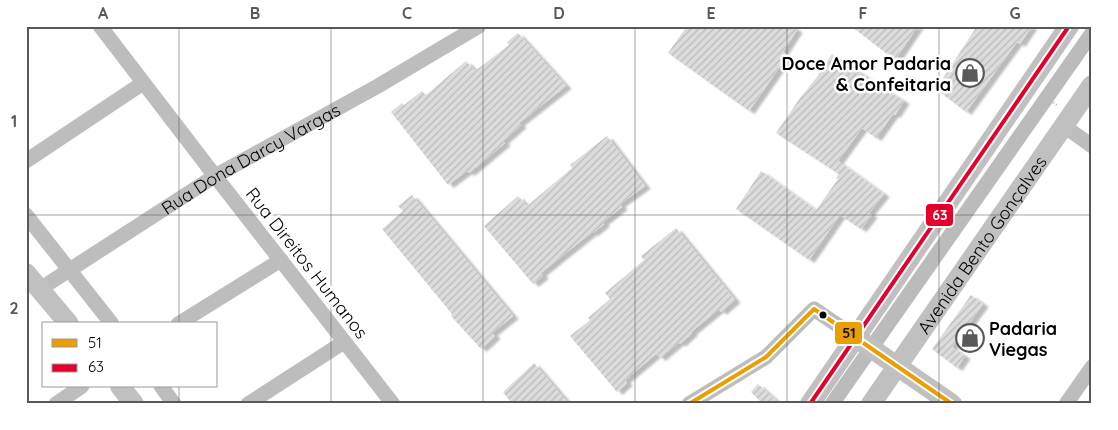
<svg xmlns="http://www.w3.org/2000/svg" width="1118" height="430" viewBox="0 0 1118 430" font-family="Quicksand,sans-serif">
	<defs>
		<pattern id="building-hatch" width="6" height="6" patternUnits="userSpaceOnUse" patternTransform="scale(1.25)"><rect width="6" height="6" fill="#dcdcdc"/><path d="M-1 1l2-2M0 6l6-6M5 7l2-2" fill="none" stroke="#bbb"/></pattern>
		<filter id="shadow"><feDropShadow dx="5.5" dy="3" stdDeviation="1" flood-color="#0004"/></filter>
	</defs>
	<rect width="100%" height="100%" fill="#fff"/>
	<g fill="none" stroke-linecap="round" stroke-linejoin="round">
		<path stroke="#bbb" stroke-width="15" d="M 832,404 L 1092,33"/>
	</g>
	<path fill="url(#building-hatch)" filter="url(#shadow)" d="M 687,26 L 792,26 L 797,30 L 783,52 L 788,55 L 749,111 L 668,53 Z
		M 851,26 L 918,26 L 895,60 Z
		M 977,26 L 1032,26 L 1020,44 L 1017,42 L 966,112 L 936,89 Z
		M 518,33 L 566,86 L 519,123 L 521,125 L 503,141 L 505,143 L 480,164 L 469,173 L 467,171 L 448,185 L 391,112 L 402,103 L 404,105 L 422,91 L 426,95 L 466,61 L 475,71 L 509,45 L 507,42 Z
		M 832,54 L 904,101 L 895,115 L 893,114 L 876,138 L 862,128 L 838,161 L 884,194 L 869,213 L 872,215 L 861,229 L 840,215 L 809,260 L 736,209 L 761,171 L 816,210 L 838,179 L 836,178 L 839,174 L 776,133 L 800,98 L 817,77 Z
		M 607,136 L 645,186 L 620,204 L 622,207 L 603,222 L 604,224 L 593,233 L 592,232 L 541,273 L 543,276 L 533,284 L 484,226 L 518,196 L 527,206 L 572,168 L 570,165 Z
		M 412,195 L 513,316 L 492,333 L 495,336 L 481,349 L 451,316 L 452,314 L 382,229 L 403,211 L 398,206 Z
		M 676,228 L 735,300 L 721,312 L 719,309 L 691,332 L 692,333 L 680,344 L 679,342 L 660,358 L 656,354 L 625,380 L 627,383 L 617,392 L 570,336 L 590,320 L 588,318 L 610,299 L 605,293 L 644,260 L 641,256 Z
		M 971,295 L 983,304 L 952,347 L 965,356 L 957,368 L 932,349 Z
		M 534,363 L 569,404 L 512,404 L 503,392 Z
		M 758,384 L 780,404 L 763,404 L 751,392 Z"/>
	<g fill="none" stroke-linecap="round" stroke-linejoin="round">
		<path stroke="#b8b8b8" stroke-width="2.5" stroke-dasharray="1 2.5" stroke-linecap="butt" d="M 1042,94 L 1058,106"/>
		<g stroke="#bdbdbd" stroke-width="15">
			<path d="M 100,26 L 215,176 L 393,404"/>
			<path d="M 1064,126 L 1092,146"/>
			<path d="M 26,161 L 143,83"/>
			<path d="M 26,215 L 112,324"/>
			<path id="s1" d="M 40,289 L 215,176 L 378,86 L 479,26"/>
			<path d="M 178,324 L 281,260"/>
			<path d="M 161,386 L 174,404"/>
			<path d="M 56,404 L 82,386"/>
			<path d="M 248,404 L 344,342"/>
			<path d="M 689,404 L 766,357 L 814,309 L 855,337"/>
			<path d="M 1066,404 L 1092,367"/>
		</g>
		<g stroke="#c0c0c0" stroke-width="20">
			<path d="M 26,273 L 69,324"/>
			<path d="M 855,337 L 952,404"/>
			<path d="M 120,386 L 134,404"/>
			<path d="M 810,404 L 1069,26"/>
			<path id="s2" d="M 871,404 L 1092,85"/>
		</g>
		<defs>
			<path id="bus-1" d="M 689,404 L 766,357 L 814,309 L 952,404"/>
			<path id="bus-2" d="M 810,404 L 1069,26"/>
		</defs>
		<use href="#bus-1" stroke="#fff" stroke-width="8"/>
		<use href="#bus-2" stroke="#fff" stroke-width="8"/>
		<use href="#bus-1" stroke="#eb9e00" stroke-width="4"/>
		<use href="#bus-2" stroke="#e4002b" stroke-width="4"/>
	</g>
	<path fill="none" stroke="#595959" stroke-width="1" stroke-opacity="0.55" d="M 179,26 L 179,324M 331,26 L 331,404M 483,26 L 483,404M 635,26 L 635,404M 787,26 L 787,404M 939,26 L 939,404M 26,215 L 1092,215M 179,386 L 179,404"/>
	<defs>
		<symbol id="shop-ring" viewBox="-11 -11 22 22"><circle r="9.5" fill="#fff" stroke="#595959" stroke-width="1.5"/><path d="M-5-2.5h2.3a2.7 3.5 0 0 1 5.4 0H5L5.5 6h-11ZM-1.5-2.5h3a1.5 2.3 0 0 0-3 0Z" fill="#595959"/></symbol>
	</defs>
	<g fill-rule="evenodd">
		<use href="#shop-ring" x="954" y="57" width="32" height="32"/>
		<use href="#shop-ring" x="954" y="322" width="32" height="32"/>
	</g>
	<circle fill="#000" stroke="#fff" stroke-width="2" cx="823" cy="315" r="4.5"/>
	<g text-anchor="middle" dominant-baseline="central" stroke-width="5" stroke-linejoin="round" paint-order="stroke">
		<g font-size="18" font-weight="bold" fill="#000" stroke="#fff" text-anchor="end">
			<text x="951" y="63">Doce Amor Padaria<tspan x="951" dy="21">&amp; Confeitaria</tspan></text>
			<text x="989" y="328" text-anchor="start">Padaria<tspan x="989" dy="21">Viegas</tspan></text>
		</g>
		<g font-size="18" fill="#000" stroke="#fff">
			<text stroke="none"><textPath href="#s1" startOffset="248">Rua Dona Darcy Vargas</textPath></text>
			<text stroke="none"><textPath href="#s2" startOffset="194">Avenida Bento Gonçalves</textPath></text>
			<text transform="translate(307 263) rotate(52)">Rua Direitos Humanos</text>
		</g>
	</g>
	<g stroke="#fff" stroke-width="2">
		<rect x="925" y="203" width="29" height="24" rx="5" fill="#e4002b"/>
		<rect x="834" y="321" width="29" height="24" rx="5" fill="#eb9e00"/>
	</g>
	<g font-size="14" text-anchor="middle" font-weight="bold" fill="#fff">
		<text x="940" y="220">63</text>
	</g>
	<g font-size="14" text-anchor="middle" font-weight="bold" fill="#111">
		<text x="849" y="338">51</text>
	</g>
	<rect width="1118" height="430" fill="none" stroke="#ffffff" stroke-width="55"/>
	<rect x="42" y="322" width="175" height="65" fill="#ffffff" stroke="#999999"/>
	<rect x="52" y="339" width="25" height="8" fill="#eb9e00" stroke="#999999"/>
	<text x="88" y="348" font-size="15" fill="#000000">51</text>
	<rect x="52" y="364" width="25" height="8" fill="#e4002b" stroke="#999999"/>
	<text x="88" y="372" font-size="15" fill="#000000">63</text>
	<rect x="28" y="28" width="1062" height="374" fill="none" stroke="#595959" stroke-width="2"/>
	<g font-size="16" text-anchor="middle" font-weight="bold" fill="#595959">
		<text x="103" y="19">A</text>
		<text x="255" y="19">B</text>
		<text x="407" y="19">C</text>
		<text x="559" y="19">D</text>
		<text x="711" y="19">E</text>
		<text x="863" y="19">F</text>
		<text x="1015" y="19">G</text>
		<text x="14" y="127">1</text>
		<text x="14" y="314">2</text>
	</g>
</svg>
